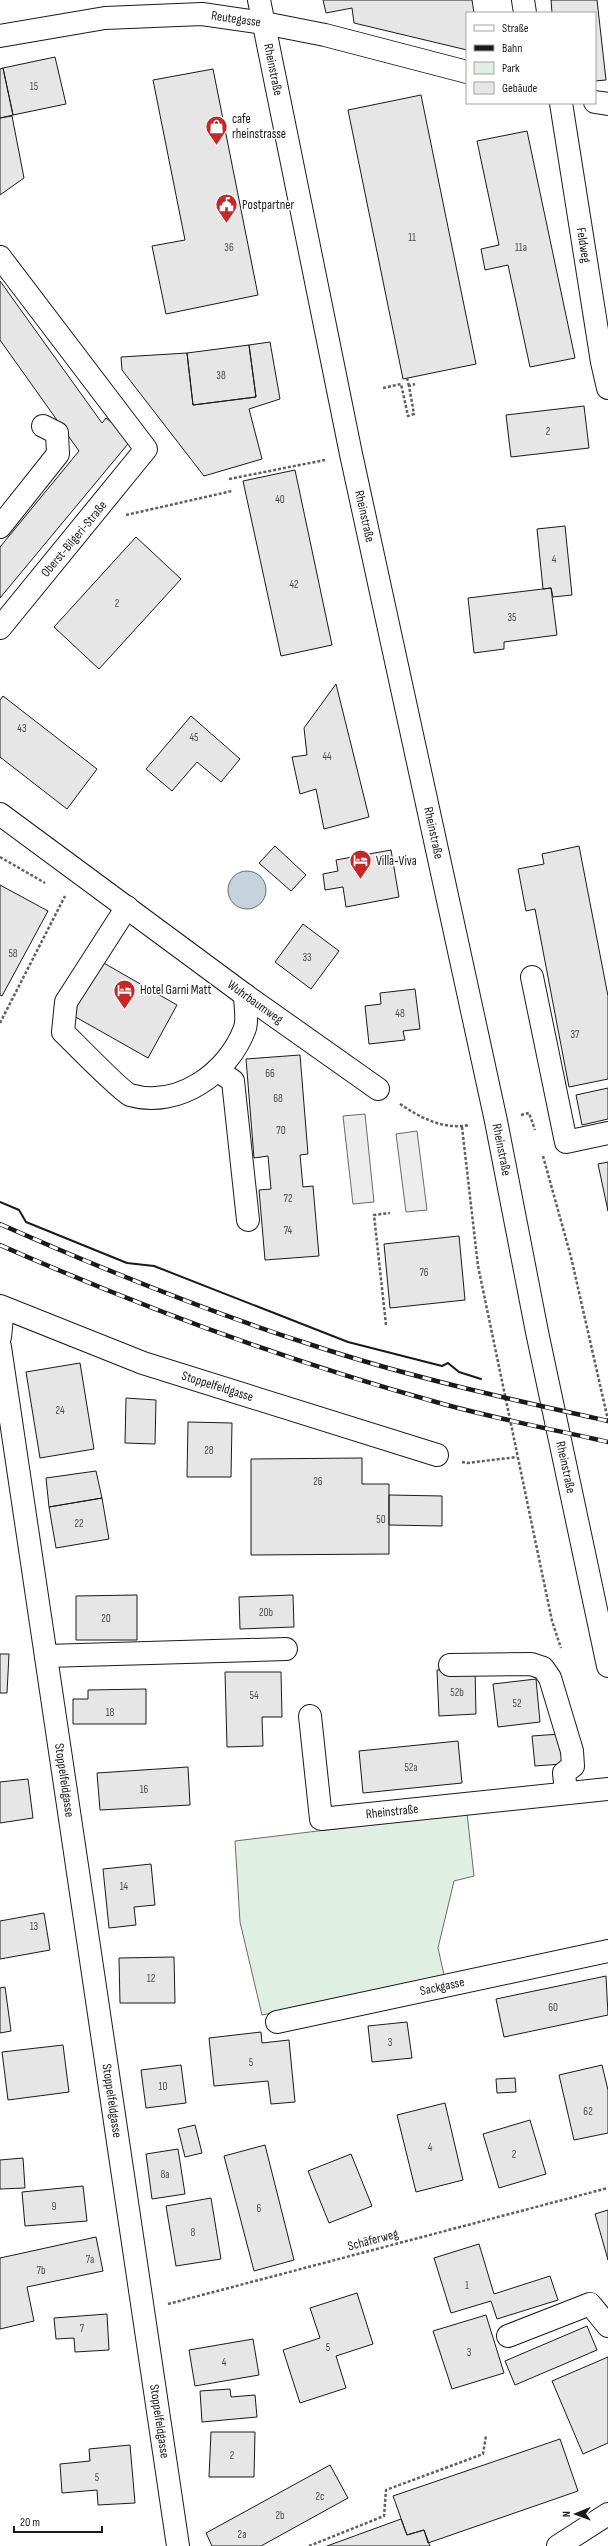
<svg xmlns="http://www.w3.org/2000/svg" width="608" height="2546" viewBox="0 0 608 2546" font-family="'Sofia Sans Condensed',sans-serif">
	<rect width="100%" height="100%" fill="#fff"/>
	<path fill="#e0efe3" stroke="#6a6a6a" d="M 467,1813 L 474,1876 L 454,1881 L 438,1948 L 445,1979 L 262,2015 L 240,1922 L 235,1841 Z"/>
	<path fill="#ededed" stroke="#6a6a6a" d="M 365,1114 L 374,1202 L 353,1204 L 343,1116 Z
		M 417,1131 L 427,1210 L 406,1212 L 396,1134 Z"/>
	<path fill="#c6d2dc" stroke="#6a6a6a" d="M228 890a19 19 0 1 1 38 0a19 19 0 1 1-38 0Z"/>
	<path fill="#e6e6e6" stroke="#1a1a1a" d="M 323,0 L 472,0 L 474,13 L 467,13 L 467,50 L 354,23 L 352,8 L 326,13 Z
		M 551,0 L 597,0 L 606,80 L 595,81 L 595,13 L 552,13 Z
		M 55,57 L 66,104 L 13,115 L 3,68 Z
		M 3,68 L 13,115 L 0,118 L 0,69 Z
		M 213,69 L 258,295 L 166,314 L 152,246 L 185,240 L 153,80 Z
		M 421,95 L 476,364 L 403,379 L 348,110 Z
		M 12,116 L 24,178 L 0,195 L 0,118 Z
		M 527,131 L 575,358 L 530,367 L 508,265 L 485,270 L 481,249 L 499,245 L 477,141 Z
		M 0,281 L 102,423 L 106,418 L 132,439 L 0,598 L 0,547 L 79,451 L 0,340 Z
		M 270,342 L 280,399 L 249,409 L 262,459 L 204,476 L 122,370 L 121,357 L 187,353 L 193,405 L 256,397 L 249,345 Z
		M 249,345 L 256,397 L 193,405 L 187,353 Z
		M 584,406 L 589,448 L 511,457 L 506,415 Z
		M 295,470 L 332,645 L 281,656 L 243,481 Z
		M 565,526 L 572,595 L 553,597 L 551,588 L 543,589 L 537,529 Z
		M 136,537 L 181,579 L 99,669 L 54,627 Z
		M 551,588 L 557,635 L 504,642 L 504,649 L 474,653 L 468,598 Z
		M 336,684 L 369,817 L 324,829 L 316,789 L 300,794 L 292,757 L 307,755 L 304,728 Z
		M 3,696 L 97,769 L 67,809 L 0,757 L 0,700 Z
		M 191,716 L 240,759 L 221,782 L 197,762 L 172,791 L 146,769 Z
		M 275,846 L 306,875 L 291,891 L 259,863 Z
		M 579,846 L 608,996 L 608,1079 L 569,1087 L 535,909 L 526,911 L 518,869 L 544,864 L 542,854 Z
		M 391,850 L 399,897 L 346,907 L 343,887 L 325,890 L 323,874 L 338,871 L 336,860 Z
		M 0,885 L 48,911 L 2,996 L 0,995 Z
		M 303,924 L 339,951 L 311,989 L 275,962 Z
		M 102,962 L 177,1005 L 148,1058 L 72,1015 Z
		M 415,989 L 420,1029 L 403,1031 L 405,1040 L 369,1044 L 365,1006 L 381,1004 L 380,993 Z
		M 300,1055 L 308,1154 L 300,1155 L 303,1187 L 313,1186 L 319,1256 L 265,1260 L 259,1190 L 271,1189 L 268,1156 L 254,1158 L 246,1059 Z
		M 608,1088 L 608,1119 L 582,1125 L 576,1095 Z
		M 608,1162 L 608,1211 L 598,1164 Z
		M 459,1236 L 465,1300 L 390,1308 L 384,1244 Z
		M 80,1363 L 94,1449 L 40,1458 L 26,1372 Z
		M 126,1398 L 156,1400 L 155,1444 L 125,1443 Z
		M 188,1422 L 232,1423 L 231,1477 L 187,1477 Z
		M 362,1458 L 362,1484 L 389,1484 L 389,1554 L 251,1555 L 251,1459 Z
		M 96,1471 L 102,1498 L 49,1507 L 46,1478 Z
		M 389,1495 L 442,1496 L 442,1526 L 389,1525 Z
		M 102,1498 L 109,1539 L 56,1548 L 49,1507 Z
		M 137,1595 L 137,1640 L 76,1640 L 76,1596 Z
		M 293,1595 L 294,1627 L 240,1629 L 239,1597 Z
		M 0,1654 L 9,1654 L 7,1693 L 0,1693 Z
		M 475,1669 L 476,1714 L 439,1716 L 437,1670 Z
		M 225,1672 L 281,1672 L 282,1717 L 262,1717 L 263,1746 L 227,1747 Z
		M 536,1679 L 540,1722 L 498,1727 L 493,1684 Z
		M 146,1689 L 146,1724 L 73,1724 L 73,1699 L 88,1699 L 88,1690 Z
		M 560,1734 L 562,1764 L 535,1766 L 532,1736 Z
		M 458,1741 L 462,1783 L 363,1793 L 359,1751 Z
		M 188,1767 L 190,1805 L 100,1810 L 97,1773 Z
		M 28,1779 L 33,1818 L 0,1823 L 0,1782 Z
		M 151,1864 L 155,1905 L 134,1907 L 136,1925 L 109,1928 L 103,1869 Z
		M 44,1913 L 50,1950 L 0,1959 L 0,1921 Z
		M 174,1957 L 175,2003 L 120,2003 L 119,1958 Z
		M 606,1976 L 608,2015 L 504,2037 L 496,1999 Z
		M 5,1987 L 11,2031 L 0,2033 L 0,1988 Z
		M 407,2022 L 412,2058 L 372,2062 L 368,2026 Z
		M 261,2032 L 262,2043 L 289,2040 L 295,2102 L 271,2104 L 268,2081 L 214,2086 L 209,2038 Z
		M 63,2045 L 69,2092 L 8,2100 L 2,2052 Z
		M 181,2065 L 186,2103 L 146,2108 L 141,2070 Z
		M 602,2065 L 608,2090 L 608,2133 L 574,2140 L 559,2075 Z
		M 515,2078 L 516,2092 L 497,2093 L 496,2079 Z
		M 445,2103 L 463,2180 L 416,2192 L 397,2115 Z
		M 530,2120 L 546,2174 L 499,2188 L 483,2134 Z
		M 195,2125 L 202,2153 L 185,2157 L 178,2129 Z
		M 265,2145 L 294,2260 L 254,2271 L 224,2156 Z
		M 178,2149 L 185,2194 L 152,2199 L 146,2154 Z
		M 351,2154 L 372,2206 L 329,2223 L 308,2171 Z
		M 23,2158 L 25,2188 L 0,2189 L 0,2160 Z
		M 83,2186 L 87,2221 L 25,2226 L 22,2192 Z
		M 211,2198 L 221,2259 L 176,2266 L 166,2206 Z
		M 608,2210 L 608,2260 L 595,2214 Z
		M 96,2237 L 103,2271 L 27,2287 L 34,2321 L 0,2329 L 0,2258 Z
		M 479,2244 L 494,2294 L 550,2276 L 558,2300 L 497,2319 L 491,2301 L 451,2313 L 434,2258 Z
		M 357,2293 L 373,2344 L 336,2356 L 346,2388 L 300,2403 L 283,2350 L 320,2338 L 310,2308 Z
		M 107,2314 L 109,2350 L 75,2352 L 74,2338 L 56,2339 L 54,2318 Z
		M 486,2315 L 504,2373 L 452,2389 L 433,2331 Z
		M 587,2326 L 597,2350 L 515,2385 L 505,2361 Z
		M 253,2339 L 259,2375 L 195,2386 L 189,2350 Z
		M 608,2357 L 608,2443 L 583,2454 L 552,2381 Z
		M 230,2389 L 231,2397 L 255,2395 L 257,2417 L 202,2422 L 200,2391 Z
		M 211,2432 L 255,2432 L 254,2477 L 209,2477 Z
		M 560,2439 L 578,2491 L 428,2543 L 424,2530 L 407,2535 L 393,2496 Z
		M 130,2445 L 135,2503 L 98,2505 L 97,2490 L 62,2493 L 60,2464 L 90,2461 L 89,2449 Z
		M 330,2465 L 348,2498 L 261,2546 L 212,2546 L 206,2533 Z
		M 401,2519 L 407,2535 L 424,2530 L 430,2546 L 327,2546 Z"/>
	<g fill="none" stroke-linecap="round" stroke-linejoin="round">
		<defs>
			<g id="minor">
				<path d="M 523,0 L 525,13"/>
				<path id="s1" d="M 0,36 L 105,18 L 202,14 L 264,23 L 325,35 L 467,72"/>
				<path d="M 595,102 L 608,104"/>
				<path id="s2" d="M 561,103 L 602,362 L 608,388"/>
				<path d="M 0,257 L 146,449 L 0,628"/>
				<path d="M 0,527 L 58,454 L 57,433 L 43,426"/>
				<path id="s3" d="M 0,814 L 245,995 L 378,1089"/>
				<path d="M 127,907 L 66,1002 L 63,1032 C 73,1042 122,1092 130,1095 C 178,1109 229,1073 245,1028 C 248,1019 245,1004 245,995"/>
				<path d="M 532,977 L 566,1142 L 608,1133"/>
				<path d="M 217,1070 L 233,1081 L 248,1220"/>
				<path id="s4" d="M 0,1306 L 143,1363 L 437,1455"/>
				<path d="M 0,1337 L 3,1308"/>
				<path id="s5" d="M 0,1347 L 178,2546"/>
				<path d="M 46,1656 L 286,1649"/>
				<path d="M 450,1665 L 531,1664 L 543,1668 L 550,1678 L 572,1751 L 573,1766 L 564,1773 L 566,1793"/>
				<path id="s6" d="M 310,1716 L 321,1819 L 608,1789"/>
				<path id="s7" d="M 277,2022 L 608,1951"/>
				<path d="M 508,2336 L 590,2304 L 608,2326"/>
				<path d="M 558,2546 L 608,2514"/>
			</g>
			<g id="major">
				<path id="s8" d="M 259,0 L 351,454 L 496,1121 L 537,1332 L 608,1666"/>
			</g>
		</defs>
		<use href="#minor" stroke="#1a1a1a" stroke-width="24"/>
		<use href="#major" stroke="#1a1a1a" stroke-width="24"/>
		<path stroke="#5f5f5f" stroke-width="2.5" stroke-dasharray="3 2" stroke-linecap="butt" d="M 407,378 L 409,386
			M 383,388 L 401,384 L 408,416 L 414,414 L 409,386 L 415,384
			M 229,479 L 325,460
			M 126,515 L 232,491
			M 0,857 L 45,883
			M 0,1023 L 65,896
			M 400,1104 C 421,1118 443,1130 469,1125
			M 521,1115 L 529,1113 L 535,1130
			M 462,1127 L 478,1266 L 552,1621 L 561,1648
			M 543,1156 L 571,1257 L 608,1420
			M 386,1325 L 374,1215 L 390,1213
			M 462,1462 L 467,1463 L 517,1457
			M 168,2304 L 608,2188
			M 309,2546 L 384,2516 L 386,2490 L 483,2454 L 486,2436"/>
		<use href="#minor" stroke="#fff" stroke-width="22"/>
		<use href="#major" stroke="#fff" stroke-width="22"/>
		<defs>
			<path id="rail" d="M 0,1224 C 102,1269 206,1311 312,1345 C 409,1377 509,1399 608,1421
				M 0,1245 C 141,1307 287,1361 436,1402 C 492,1418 551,1429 608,1442"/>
		</defs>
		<use href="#rail" stroke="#1a1a1a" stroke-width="4.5"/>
		<use href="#rail" stroke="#fff" stroke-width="3" stroke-dasharray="9" stroke-linecap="butt"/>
		<path stroke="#1a1a1a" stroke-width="2" d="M 0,1202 L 19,1210 L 26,1222 L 127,1263 L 154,1266 L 348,1342 L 442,1366 L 448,1363 L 459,1372 L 481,1379"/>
	</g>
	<defs>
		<symbol id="shop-pin" viewBox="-11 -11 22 30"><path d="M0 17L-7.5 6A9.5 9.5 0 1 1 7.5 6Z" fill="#c62828" stroke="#fff"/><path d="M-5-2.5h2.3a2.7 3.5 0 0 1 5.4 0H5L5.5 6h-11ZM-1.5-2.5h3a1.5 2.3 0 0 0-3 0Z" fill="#fff"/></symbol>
		<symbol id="civic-pin" viewBox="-11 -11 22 30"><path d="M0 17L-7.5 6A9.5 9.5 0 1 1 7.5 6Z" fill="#c62828" stroke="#fff"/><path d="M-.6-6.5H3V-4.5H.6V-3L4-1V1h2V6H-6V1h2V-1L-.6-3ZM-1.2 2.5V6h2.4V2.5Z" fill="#fff"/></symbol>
		<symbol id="hotel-pin" viewBox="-11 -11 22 30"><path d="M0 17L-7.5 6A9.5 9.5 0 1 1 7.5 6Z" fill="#c62828" stroke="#fff"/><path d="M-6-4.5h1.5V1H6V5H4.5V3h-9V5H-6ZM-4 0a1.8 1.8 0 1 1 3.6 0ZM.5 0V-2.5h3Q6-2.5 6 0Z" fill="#fff"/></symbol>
	</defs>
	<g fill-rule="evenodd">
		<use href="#shop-pin" x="204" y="114" width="25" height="34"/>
		<use href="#civic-pin" x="214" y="192" width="25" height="34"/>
		<use href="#hotel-pin" x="348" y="848" width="25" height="34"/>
		<use href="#hotel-pin" x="112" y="978" width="25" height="34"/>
	</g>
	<g text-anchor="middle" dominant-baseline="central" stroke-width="3" stroke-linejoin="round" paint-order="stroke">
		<g font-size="11" fill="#4d4d4d">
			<text x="34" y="86">15</text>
			<text x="412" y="237">11</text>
			<text x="229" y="247">36</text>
			<text x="521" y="247">11a</text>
			<text x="221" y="375">38</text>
			<text x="548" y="431">2</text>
			<text x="280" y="499">40</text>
			<text x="554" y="559">4</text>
			<text x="294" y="584">42</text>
			<text x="117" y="603">2</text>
			<text x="512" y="617">35</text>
			<text x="22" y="728">43</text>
			<text x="194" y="737">45</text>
			<text x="327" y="756">44</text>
			<text x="13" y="953">58</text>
			<text x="307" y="957">33</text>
			<text x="400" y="1013">48</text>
			<text x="575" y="1034">37</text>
			<text x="270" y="1073">66</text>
			<text x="278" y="1098">68</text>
			<text x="281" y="1130">70</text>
			<text x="288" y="1198">72</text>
			<text x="288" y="1230">74</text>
			<text x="424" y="1272">76</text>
			<text x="60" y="1410">24</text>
			<text x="209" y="1450">28</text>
			<text x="318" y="1481">26</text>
			<text x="381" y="1519">50</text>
			<text x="79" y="1523">22</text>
			<text x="266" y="1612">20b</text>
			<text x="106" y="1618">20</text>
			<text x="457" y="1692">52b</text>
			<text x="254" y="1695">54</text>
			<text x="517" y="1703">52</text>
			<text x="110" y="1712">18</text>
			<text x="411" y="1767">52a</text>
			<text x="144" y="1789">16</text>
			<text x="124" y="1886">14</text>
			<text x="34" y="1926">13</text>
			<text x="151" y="1978">12</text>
			<text x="553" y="2007">60</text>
			<text x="390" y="2042">3</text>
			<text x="251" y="2062">5</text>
			<text x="163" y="2086">10</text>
			<text x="588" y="2111">62</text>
			<text x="430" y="2147">4</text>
			<text x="514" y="2154">2</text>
			<text x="165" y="2174">8a</text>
			<text x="54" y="2206">9</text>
			<text x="259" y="2208">6</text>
			<text x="193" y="2232">8</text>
			<text x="90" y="2259">7a</text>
			<text x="41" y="2270">7b</text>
			<text x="467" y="2285">1</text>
			<text x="82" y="2328">7</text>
			<text x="328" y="2347">5</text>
			<text x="469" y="2352">3</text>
			<text x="224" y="2362">4</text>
			<text x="232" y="2455">2</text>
			<text x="97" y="2477">5</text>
			<text x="320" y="2496">2c</text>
			<text x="280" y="2515">2b</text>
			<text x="242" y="2534">2a</text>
		</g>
		<g font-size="13" fill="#1a1a1a" stroke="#fff">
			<text stroke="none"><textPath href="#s1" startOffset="238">Reutegasse</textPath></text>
			<text stroke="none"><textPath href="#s8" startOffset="71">Rheinstraße</textPath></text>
			<text stroke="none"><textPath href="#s2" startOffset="144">Feldweg</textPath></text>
			<text stroke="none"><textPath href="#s8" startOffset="527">Rheinstraße</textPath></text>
			<text transform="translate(74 539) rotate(-50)">Oberst-Bilgeri-Straße</text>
			<text stroke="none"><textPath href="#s8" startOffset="851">Rheinstraße</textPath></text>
			<text stroke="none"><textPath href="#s3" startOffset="317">Wuhrbaumweg</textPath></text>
			<text stroke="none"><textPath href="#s8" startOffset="1175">Rheinstraße</textPath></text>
			<text stroke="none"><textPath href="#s4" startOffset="232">Stoppelfeldgasse</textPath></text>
			<text stroke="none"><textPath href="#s8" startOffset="1499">Rheinstraße</textPath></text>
			<text stroke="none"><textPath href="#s5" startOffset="438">Stoppelfeldgasse</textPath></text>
			<text stroke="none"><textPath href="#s6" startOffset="175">Rheinstraße</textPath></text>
			<text stroke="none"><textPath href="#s7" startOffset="169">Sackgasse</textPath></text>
			<text stroke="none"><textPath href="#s5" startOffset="762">Stoppelfeldgasse</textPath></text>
			<text transform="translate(373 2240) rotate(-15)">Schäferweg</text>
			<text stroke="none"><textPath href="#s5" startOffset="1086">Stoppelfeldgasse</textPath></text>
		</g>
		<g font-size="13" fill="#1a1a1a" stroke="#fff" text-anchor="start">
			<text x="232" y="119">cafe<tspan x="232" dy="15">rheinstrasse</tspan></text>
			<text x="242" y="205">Postpartner</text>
			<text x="376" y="861">Villa-Viva</text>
			<text x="140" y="990">Hotel Garni Matt</text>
		</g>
	</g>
	<rect x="466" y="12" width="130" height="92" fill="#ffffff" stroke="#a3a3a3"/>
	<rect x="474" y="25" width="20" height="6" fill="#ffffff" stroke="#a3a3a3"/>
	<text x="502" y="32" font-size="12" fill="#1a1a1a">Straße</text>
	<rect x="474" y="45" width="20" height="6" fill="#1a1a1a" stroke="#a3a3a3"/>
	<text x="502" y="52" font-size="12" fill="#1a1a1a">Bahn</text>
	<rect x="474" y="62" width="20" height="12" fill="#e0efe3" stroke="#a3a3a3"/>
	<text x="502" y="72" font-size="12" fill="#1a1a1a">Park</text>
	<rect x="474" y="82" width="20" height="12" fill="#e6e6e6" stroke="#a3a3a3"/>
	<text x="502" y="92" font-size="12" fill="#1a1a1a">Gebäude</text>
	<g transform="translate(576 2514) rotate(269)" stroke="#ffffff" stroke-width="3" paint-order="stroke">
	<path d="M0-3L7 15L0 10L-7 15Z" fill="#1a1a1a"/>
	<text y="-6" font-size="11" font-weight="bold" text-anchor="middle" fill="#1a1a1a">N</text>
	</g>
	<path d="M14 2526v6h88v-6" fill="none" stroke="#1a1a1a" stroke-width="2"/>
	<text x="20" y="2526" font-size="12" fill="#1a1a1a" stroke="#ffffff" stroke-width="3" paint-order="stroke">20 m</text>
</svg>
